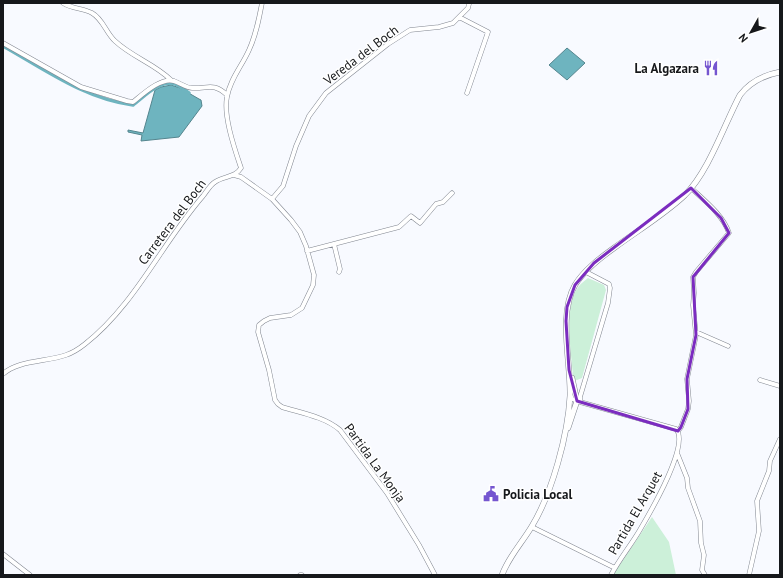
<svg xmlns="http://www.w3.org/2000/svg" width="783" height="578" viewBox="0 0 783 578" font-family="'PT Sans',sans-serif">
	<rect width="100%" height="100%" fill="#f8faff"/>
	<path fill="#ccf0d9" d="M 588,278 L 604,285 L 606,290 L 582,378 L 577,380 L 574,379 L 573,375 C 571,350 563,307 579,286 C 581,283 585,281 588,278 Z
		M 652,517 L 669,542 L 676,575 L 613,575 Z"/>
	<path fill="#6eb4bf" stroke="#54858e" d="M 567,48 L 585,63 L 567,80 L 549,65 Z
		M 171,85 L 180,88 L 199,99 L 201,100 L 202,106 L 179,137 L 141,141 L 142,135 L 128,132 L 128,130 L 143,133 L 155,90 L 161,87 Z"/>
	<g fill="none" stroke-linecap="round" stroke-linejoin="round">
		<path stroke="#6eb4bf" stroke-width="3.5" d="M 3,46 C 44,69 85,99 133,105 C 144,97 160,79 175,84 C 180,86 184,90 189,93"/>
		<defs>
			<path id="minor" d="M 63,3 C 72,9 83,8 92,13 C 103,19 106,33 115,41 C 132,57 155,64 171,80
				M 459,17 L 488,32 L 467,93
				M 3,43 L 81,87 L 127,101 L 133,102 C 143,94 161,77 174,81 C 180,83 186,88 192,88 C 208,89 213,82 227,95
				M 234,175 L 241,177 L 272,199 L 291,220 L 300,232 L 306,246 L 314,275 L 313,285 L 302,308 L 291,315 L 270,318 L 264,321 L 259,325 L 258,332 L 269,370 L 275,400 L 278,404 L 282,407 C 302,413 325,417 340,430 L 387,493 L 419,545 L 435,575
				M 272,199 L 283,186 L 296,146 L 309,116 L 326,93 L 388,44 L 410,30 L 439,27 L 453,23 L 468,8 L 469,4
				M 334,244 L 340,269 L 339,272
				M 307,251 L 399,227 L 411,216 L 420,223 L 436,204 L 443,202 L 452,193
				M 696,332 L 728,346
				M 3,374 C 18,360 47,362 66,355 C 72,353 80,348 85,344 C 135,305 162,243 203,196 C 207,191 210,185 215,182 C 223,176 235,178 241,168 C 235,150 223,116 227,97 C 230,79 242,66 249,50 C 256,35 259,19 262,3
				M 760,380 L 780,386
				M 570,395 L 572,399 L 580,402 L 676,429 C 690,444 651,511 641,528 C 632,544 620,558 611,575
				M 580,402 L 580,397 L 608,303 L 610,288 L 609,284 L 586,272
				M 678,431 L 681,427 L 688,409 L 689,401 L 687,379 L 696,335 L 693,305 L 694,293 L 693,277 L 696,272 L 729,233 C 723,215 705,201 691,188
				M 677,453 L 687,478 L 688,488 L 700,521 L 701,543 L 704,555 L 702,570 L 705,575
				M 532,527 L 615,568
				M 3,554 L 30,575
				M 300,575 L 302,575
				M 749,575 L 759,531 L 757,501 L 769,471 L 770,461 L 780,439"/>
			<path id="tertiary" d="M 568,428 L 577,401 L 572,378
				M 502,575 C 509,556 522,543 532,526 C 552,493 568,435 570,396 C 571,363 558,314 575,285 C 584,270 600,258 614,248 C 637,231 665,214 685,195 C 709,171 724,125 740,95 C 750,82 764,75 780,72"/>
		</defs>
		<use href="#minor" stroke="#818690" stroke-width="5"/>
		<use href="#tertiary" stroke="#818690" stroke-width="6"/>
		<use href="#minor" stroke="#fff" stroke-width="4"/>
		<use href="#tertiary" stroke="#fff" stroke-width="5"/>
	</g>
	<path fill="none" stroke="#7b2cbf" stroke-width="3" stroke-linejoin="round" d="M 691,188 L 721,218 L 729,233 L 693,277 L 696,335 L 687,379 L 688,409 L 681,427 L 678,431 L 577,401 L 569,370 L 566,321 L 567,307 L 575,285 L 594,263 Z"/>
	<defs>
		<symbol id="restaurant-bare" viewBox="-9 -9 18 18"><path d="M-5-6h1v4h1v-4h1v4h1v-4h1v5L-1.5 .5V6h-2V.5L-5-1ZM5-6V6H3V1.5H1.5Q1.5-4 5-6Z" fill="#7556d0" stroke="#fff" stroke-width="2.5" paint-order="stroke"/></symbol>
		<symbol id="civic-bare" viewBox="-9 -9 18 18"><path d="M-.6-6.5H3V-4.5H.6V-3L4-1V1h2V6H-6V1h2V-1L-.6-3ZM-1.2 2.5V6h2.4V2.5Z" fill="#7556d0" stroke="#fff" stroke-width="2.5" paint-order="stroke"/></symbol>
	</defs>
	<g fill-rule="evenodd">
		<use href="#restaurant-bare" x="700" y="57" width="22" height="22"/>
		<use href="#civic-bare" x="480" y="483" width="22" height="22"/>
	</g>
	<g text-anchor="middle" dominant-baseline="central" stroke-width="3" stroke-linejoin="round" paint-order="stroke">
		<g font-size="13" fill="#16181b" stroke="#fff">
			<text transform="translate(361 55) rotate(-37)">Vereda del Boch</text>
			<text transform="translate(172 222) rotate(-53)">Carretera del Boch</text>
			<text transform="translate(375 463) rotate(54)">Partida La Monja</text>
			<text transform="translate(635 513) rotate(-60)">Partida El Arquet</text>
		</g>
		<g font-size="13" font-weight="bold" fill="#16181b" stroke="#fff" text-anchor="end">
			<text x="699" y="68">La Algazara</text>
			<text x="503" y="494" text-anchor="start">Policia Local</text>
		</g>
	</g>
	<rect width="783" height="578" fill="none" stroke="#16181b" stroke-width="8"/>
	<g transform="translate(751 32) rotate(231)" stroke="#ffffff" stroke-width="3" paint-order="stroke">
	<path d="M0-3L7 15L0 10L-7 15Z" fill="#16181b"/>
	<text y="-6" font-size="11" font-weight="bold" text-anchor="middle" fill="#16181b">N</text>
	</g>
</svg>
